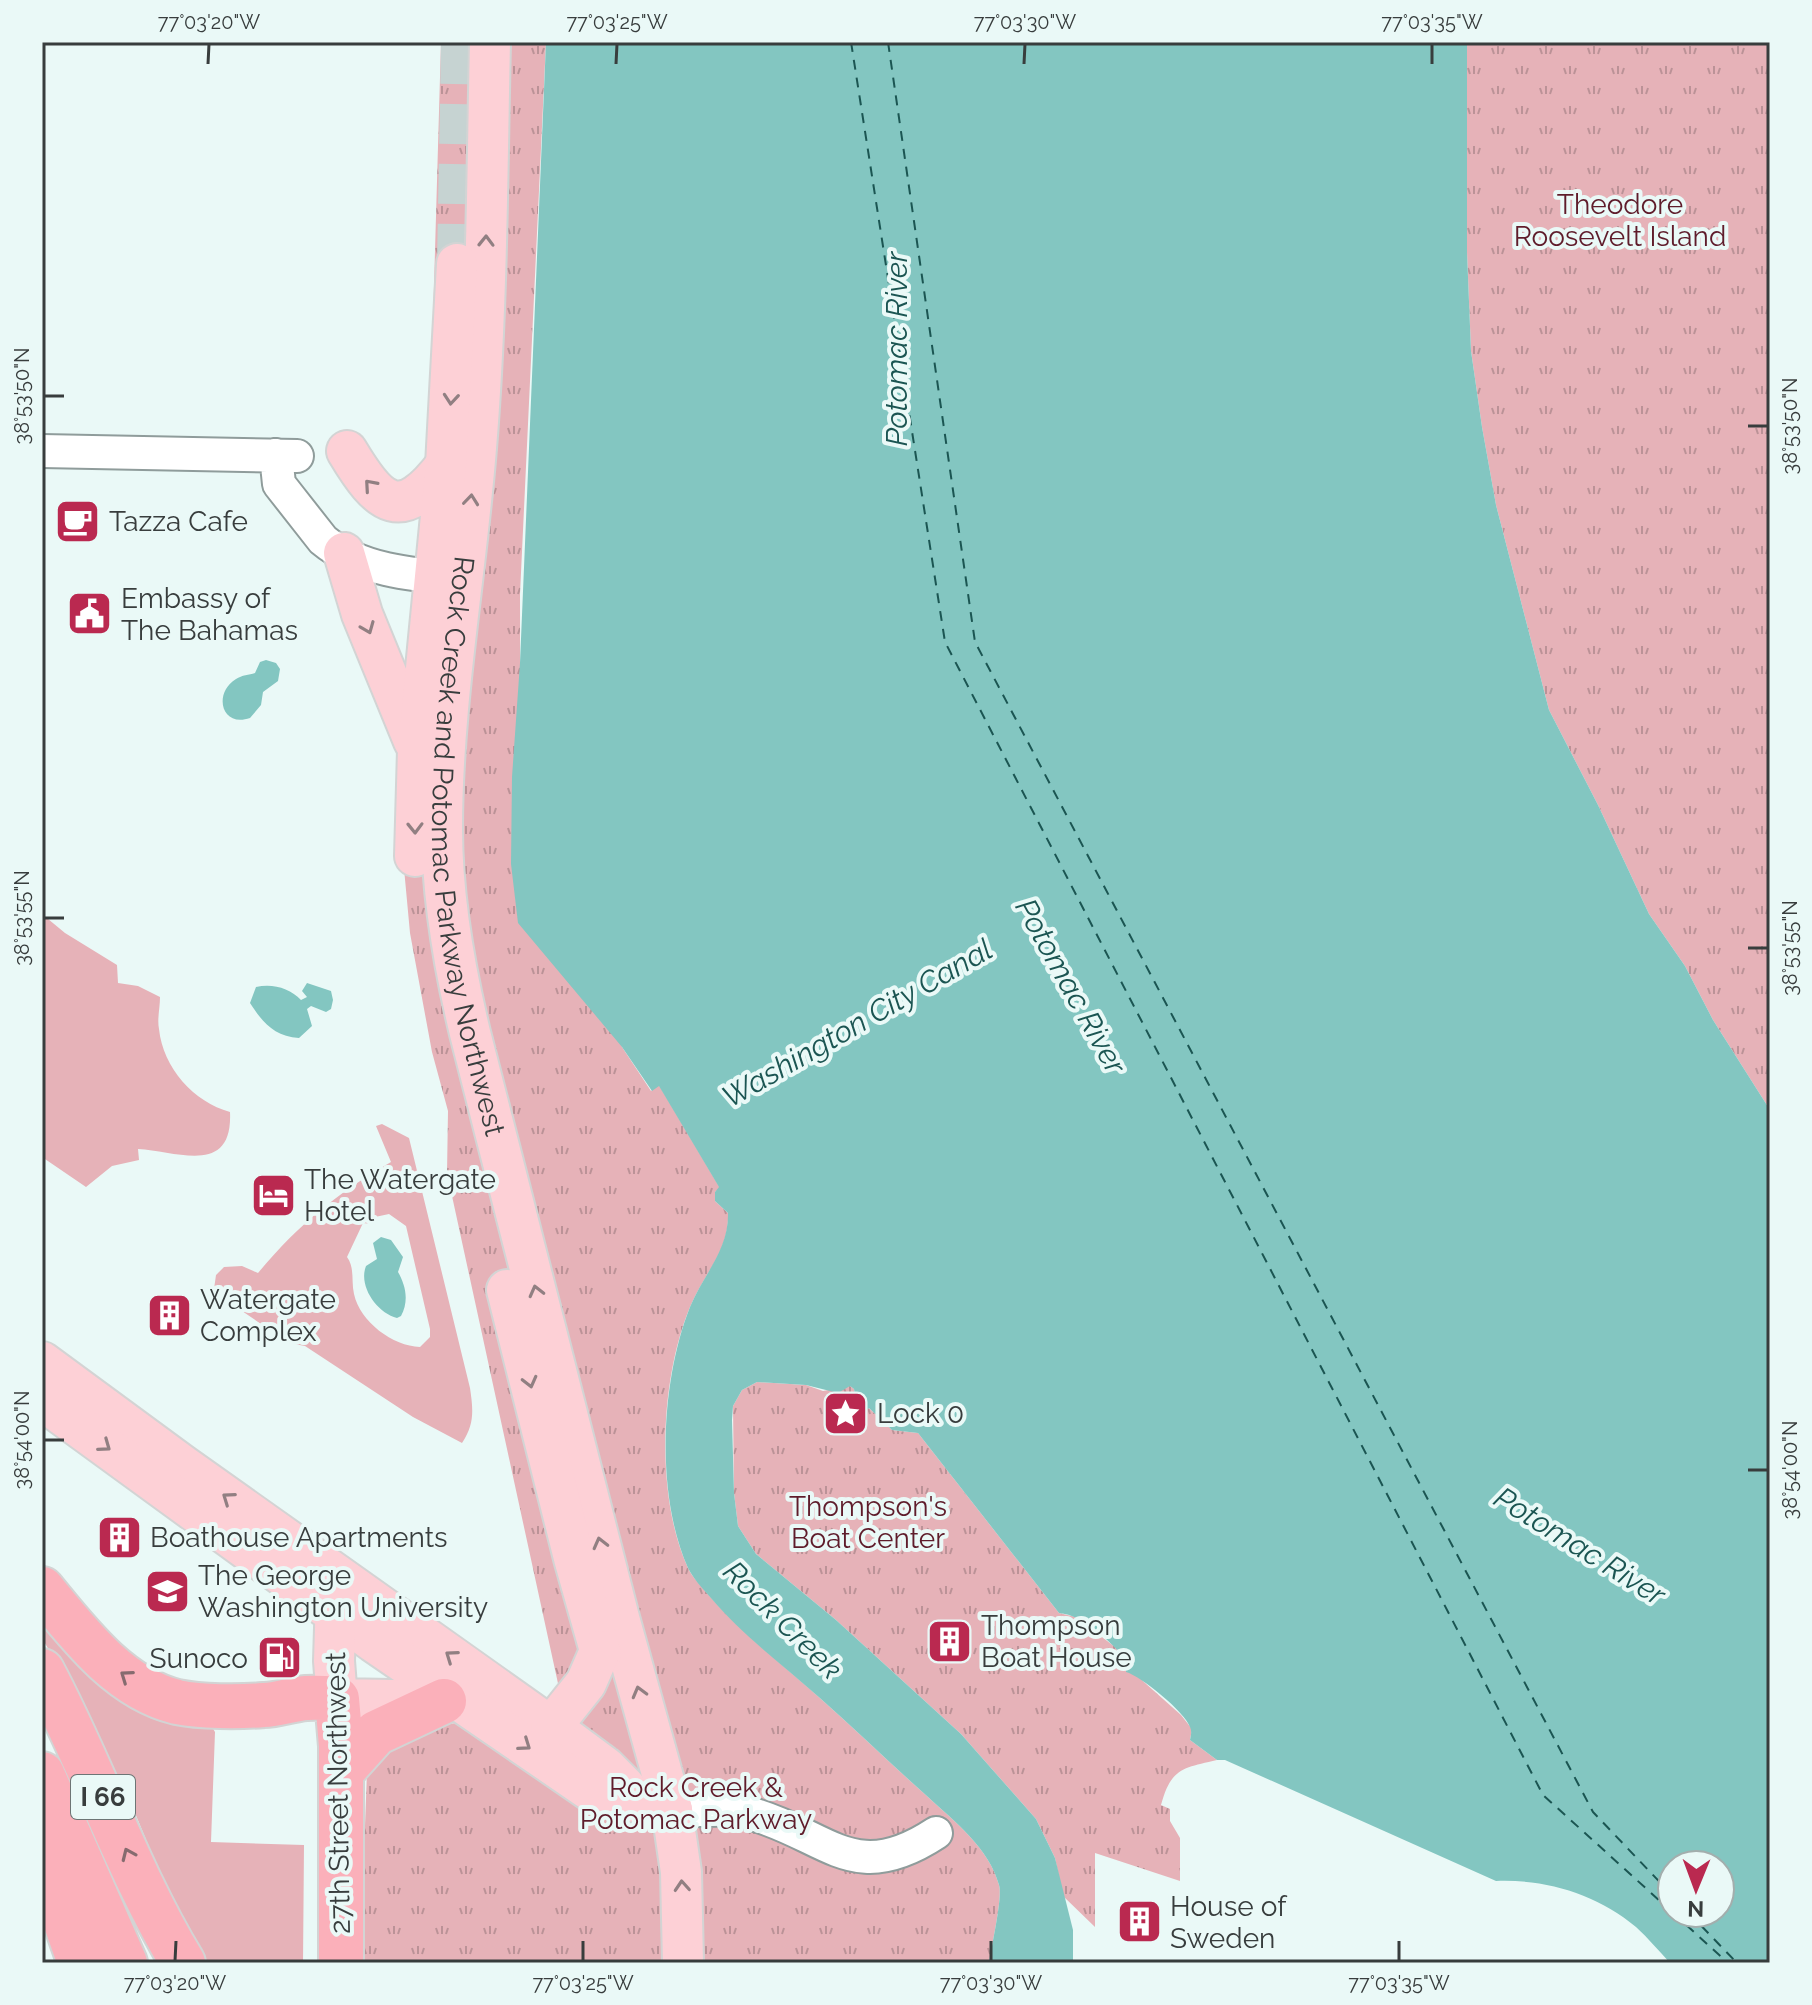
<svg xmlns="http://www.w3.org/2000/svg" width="1812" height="2005" viewBox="0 0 1812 2005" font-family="Raleway,sans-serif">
	<defs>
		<pattern id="park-tufts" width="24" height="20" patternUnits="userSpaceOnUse" patternTransform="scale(2)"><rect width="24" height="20" fill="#e6b2b8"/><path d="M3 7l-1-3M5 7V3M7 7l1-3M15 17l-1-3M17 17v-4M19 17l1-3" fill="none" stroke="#bb9297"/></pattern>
	</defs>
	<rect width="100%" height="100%" fill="#eaf9f7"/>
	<path fill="#e6b2b8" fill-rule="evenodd" d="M 42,914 L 65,933 L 117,965 L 118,983 L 138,986 L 160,997 C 160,1008 157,1019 159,1029 C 163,1068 194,1102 230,1112 C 233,1177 177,1151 138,1149 L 139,1160 L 112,1166 L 86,1187 L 42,1157 Z
		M 382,1124 L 409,1138 L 470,1388 C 473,1409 475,1424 462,1443 L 413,1417 L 305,1346 L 289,1343 L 217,1294 L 214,1289 L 216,1275 L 224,1267 L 242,1266 L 258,1273 C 300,1223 335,1195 391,1162 L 376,1126 ZM 389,1214 L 406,1226 L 430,1329 L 430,1337 L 420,1347 C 393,1346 360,1322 354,1294 C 351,1281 355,1268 347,1257 L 363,1223 L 372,1224 L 375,1217 Z
		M 42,1607 L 210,1724 L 215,1732 L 211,1842 L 304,1845 L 303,1963 L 206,1963 L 176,1912 L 130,1801 L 85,1713 L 42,1638 Z"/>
	<path fill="url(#park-tufts)" d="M 441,42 L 546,42 L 520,594 L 520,663 L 622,1047 L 651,1091 L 659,1085 L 720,1188 L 715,1192 L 715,1201 L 728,1213 C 730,1250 703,1275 690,1307 C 660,1379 655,1496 688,1568 C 692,1577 700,1584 706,1592 C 740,1632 782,1664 821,1699 C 857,1731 892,1765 928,1797 C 955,1822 989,1848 999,1885 C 1003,1897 991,1948 989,1963 L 360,1963 L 367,1771 L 378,1736 L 430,1726 L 564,1711 L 447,1173 L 448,1111 L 432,1052 L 410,933 L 402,847 L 428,495 Z
		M 1467,42 L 1770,42 L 1770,1110 L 1713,1020 L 1685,966 L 1649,914 L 1598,805 L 1549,710 L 1496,505 L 1482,427 L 1471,351 L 1467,252 Z
		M 757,1382 L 806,1385 L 823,1391 L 850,1386 L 854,1389 L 855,1394 L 829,1415 L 840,1426 L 869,1408 L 892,1430 L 918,1433 L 1059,1613 L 1076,1617 L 1115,1647 L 1135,1674 L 1181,1715 L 1192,1729 L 1190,1740 L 1217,1760 C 1183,1768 1171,1768 1161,1805 L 1170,1809 L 1170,1821 L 1180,1838 L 1180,1881 L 1095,1853 L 1095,1927 L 1063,1896 L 1055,1858 L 1036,1819 L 961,1734 L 836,1620 L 756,1554 L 738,1526 L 734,1493 L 733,1406 L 742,1390 Z"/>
	<path fill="#83c6c1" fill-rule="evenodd" d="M 546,42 L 1467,42 L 1467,252 L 1471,351 L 1482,427 L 1496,505 L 1549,710 L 1598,805 L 1649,914 L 1685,966 L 1713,1020 L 1770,1110 L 1770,1963 L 1670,1963 C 1659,1951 1648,1938 1636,1927 C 1597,1894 1546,1879 1496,1881 L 1225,1760 L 1217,1760 L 1190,1740 C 1191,1735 1192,1731 1190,1727 C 1185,1712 1141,1676 1126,1672 L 1126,1659 C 1109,1641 1084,1615 1059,1613 L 918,1433 L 892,1430 L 869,1408 L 840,1427 L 829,1415 L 855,1394 L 854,1389 L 850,1386 L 838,1393 L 806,1385 L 757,1382 L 742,1390 L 733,1406 L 732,1420 L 734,1493 L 738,1526 L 756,1554 L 836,1620 L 961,1734 L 1036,1819 L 1055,1858 L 1073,1930 L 1073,1963 L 989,1963 C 991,1948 1003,1897 999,1885 C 989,1848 955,1822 928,1797 C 892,1765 857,1731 821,1699 C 783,1665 742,1635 710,1597 C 702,1588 693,1578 688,1568 C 655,1494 661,1380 690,1307 C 703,1275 729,1250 728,1213 L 715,1201 L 715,1192 L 719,1187 L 659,1086 L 652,1091 L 622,1047 L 518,923 L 511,864 L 512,777 L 520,663 ZM 1720,1865 L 1720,1913 L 1672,1913 L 1672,1865 Z
		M 266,660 L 276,663 L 280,669 L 278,681 L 263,692 L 261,705 L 250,718 C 221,728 213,693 236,679 C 242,675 249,675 255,673 L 260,662 Z
		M 307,983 L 331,991 L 333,1000 L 331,1009 L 326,1012 L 311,1006 L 307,1009 L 312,1026 L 299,1038 C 274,1036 263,1023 250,1003 L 256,987 C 272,983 290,988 301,1000 L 307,997 L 302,991 Z
		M 381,1237 L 391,1240 L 403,1257 L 398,1272 C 406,1286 409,1301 401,1316 L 397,1318 C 377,1313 358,1286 366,1266 L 377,1259 L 373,1243 Z"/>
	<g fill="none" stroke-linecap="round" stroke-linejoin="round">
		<path stroke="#1b5552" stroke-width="2" stroke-dasharray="10 8" stroke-linecap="butt" d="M 851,42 L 945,642 L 1543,1795 L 1672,1912
			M 888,42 L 975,642 L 1593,1812 L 1672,1895
			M 1673,1913 L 1728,1963
			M 1689,1913 L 1737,1963"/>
		<path stroke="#c6d3d2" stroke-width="40" stroke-dasharray="40 20" stroke-linecap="butt" d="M 457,264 L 461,42"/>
		<defs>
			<path id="minor" d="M 42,451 L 297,456
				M 276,455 L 279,484 L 323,540 C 359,570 412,575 456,578
				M 672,1810 C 699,1812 725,1806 752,1814 C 829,1836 854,1887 936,1833"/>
			<g id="major">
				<path id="s1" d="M 490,42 C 487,177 487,313 476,448 C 466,575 442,702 442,829 C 442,898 454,966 470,1033 L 619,1618 L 672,1810 L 681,1872 L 683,1963"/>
				<path d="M 347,451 C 380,506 401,524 446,465"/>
				<path d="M 344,553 L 362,614 L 414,741"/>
				<path d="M 415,856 L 418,750 L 446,465 L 457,264"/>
				<path d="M 507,1290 L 574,1558 L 601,1654"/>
				<path d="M 42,1362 L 182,1465 L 551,1727 L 605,1767 L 625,1787"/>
				<path d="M 42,1400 L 374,1642 L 594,1793 L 672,1810"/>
				<path d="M 336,1596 L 334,1661 L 337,1699 L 446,1701"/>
				<path d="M 551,1727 L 586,1683 L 600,1651"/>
			</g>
			<path id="highway" d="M 42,1589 C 78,1633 119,1688 177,1702 C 201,1707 239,1707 264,1705 C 278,1705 292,1699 306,1698 C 317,1697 327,1698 337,1699 L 341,1746 L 341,1963
				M 42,1671 C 93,1766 127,1871 183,1963
				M 341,1772 L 376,1733 L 444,1701
				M 42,1774 L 125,1963
				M 42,1855 L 80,1963"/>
		</defs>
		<use href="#minor" stroke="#8f9c9b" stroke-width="36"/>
		<use href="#major" stroke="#d3d4d4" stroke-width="44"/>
		<use href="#highway" stroke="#d3d4d4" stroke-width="48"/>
		<use href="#minor" stroke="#fff" stroke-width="32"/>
		<use href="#major" stroke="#fdd0d6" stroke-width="40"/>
		<use href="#highway" stroke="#fbb0ba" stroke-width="44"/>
	</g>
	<defs><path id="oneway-chevron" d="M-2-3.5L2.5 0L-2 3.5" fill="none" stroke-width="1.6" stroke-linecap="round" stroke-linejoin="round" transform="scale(2)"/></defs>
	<g stroke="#917f82">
		<use href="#oneway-chevron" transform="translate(486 241) rotate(-89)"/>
		<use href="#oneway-chevron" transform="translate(451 399) rotate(95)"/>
		<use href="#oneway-chevron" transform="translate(370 485) rotate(-131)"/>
		<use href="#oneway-chevron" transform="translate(471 500) rotate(-84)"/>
		<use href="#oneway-chevron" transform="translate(368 628) rotate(68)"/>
		<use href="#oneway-chevron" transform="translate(415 828) rotate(89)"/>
		<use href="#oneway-chevron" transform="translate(536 1291) rotate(-104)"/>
		<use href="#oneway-chevron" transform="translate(530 1382) rotate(76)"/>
		<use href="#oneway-chevron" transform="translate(105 1446) rotate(36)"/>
		<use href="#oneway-chevron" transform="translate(228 1498) rotate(-145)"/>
		<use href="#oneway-chevron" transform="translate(600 1543) rotate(-104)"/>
		<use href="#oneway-chevron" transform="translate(451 1656) rotate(-145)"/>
		<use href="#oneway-chevron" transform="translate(639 1692) rotate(-105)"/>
		<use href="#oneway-chevron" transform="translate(525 1745) rotate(35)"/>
		<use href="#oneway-chevron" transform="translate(682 1886) rotate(-94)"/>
	</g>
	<g stroke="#866b6f">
		<use href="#oneway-chevron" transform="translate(126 1676) rotate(-145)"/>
		<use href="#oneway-chevron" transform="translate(128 1854) rotate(-114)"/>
	</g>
	<path fill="none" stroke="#383d3d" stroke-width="3" d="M 208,64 L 209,44M 616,64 L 617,44M 1024,64 L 1025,44M 1432,64 L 1432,44M 44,396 L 64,396M 1748,426 L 1768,426M 44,918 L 64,918M 1748,948 L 1768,948M 44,1440 L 64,1440M 1748,1470 L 1768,1470M 175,1961 L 176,1941M 583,1961 L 583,1941M 991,1961 L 991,1941M 1399,1961 L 1399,1941"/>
	<defs>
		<symbol id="cafe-square" viewBox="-11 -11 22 22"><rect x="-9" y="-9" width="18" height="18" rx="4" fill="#ba2950" stroke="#eaf9f7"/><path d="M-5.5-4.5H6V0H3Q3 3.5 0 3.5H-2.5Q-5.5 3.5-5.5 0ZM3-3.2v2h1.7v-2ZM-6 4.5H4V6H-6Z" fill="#fff"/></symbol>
		<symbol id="civic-square" viewBox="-11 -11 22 22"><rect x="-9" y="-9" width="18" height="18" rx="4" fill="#ba2950" stroke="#eaf9f7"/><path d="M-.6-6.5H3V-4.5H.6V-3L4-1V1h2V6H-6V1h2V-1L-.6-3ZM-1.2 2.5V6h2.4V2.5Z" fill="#fff"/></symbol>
		<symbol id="hotel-square" viewBox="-11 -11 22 22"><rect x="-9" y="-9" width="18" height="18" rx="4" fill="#ba2950" stroke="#eaf9f7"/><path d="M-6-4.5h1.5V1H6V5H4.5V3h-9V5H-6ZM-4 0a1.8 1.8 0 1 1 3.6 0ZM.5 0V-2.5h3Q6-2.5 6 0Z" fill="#fff"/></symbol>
		<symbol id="building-square" viewBox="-11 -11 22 22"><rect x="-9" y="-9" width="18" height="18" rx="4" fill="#ba2950" stroke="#eaf9f7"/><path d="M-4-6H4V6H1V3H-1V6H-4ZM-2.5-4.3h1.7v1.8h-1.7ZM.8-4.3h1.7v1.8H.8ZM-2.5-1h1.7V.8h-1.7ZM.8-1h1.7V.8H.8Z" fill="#fff"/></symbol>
		<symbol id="sight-square" viewBox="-11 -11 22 22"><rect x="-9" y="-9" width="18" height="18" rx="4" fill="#ba2950" stroke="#eaf9f7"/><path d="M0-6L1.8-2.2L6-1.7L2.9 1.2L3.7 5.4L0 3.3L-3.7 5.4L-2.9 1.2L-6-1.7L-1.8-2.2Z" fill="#fff"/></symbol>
		<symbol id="university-square" viewBox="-11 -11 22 22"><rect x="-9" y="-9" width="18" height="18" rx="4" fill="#ba2950" stroke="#eaf9f7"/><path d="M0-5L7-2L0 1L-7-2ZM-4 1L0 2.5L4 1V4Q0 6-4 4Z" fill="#fff"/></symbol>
		<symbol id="fuel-square" viewBox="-11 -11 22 22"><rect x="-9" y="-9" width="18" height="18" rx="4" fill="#ba2950" stroke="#eaf9f7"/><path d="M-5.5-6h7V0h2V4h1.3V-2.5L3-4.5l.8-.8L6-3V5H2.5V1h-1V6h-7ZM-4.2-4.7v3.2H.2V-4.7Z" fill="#fff"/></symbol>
	</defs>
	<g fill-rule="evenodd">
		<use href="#cafe-square" x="52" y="496" width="51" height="51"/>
		<use href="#civic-square" x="64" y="588" width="51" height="51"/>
		<use href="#hotel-square" x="248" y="1170" width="51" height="51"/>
		<use href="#building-square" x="144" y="1290" width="51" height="51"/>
		<use href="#sight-square" x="820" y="1388" width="51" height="51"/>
		<use href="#building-square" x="94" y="1512" width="51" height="51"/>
		<use href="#university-square" x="142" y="1566" width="51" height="51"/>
		<use href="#building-square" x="924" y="1616" width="51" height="51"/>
		<use href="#fuel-square" x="254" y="1632" width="51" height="51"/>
		<use href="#building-square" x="1114" y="1896" width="51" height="51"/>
	</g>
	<g text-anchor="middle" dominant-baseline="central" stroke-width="8" stroke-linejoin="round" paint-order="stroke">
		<rect fill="#eaf9f7" stroke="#6d7575" stroke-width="2" x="71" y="1775" width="64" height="44" rx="6"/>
		<g font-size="26" font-weight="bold" fill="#383d3d">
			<text x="103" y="1797">I 66</text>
		</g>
		<g font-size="28" fill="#5f1c2b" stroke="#eaf9f7">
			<text x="1620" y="204">Theodore<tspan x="1620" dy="32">Roosevelt Island</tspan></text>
			<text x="868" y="1506">Thompson's<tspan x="868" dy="32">Boat Center</tspan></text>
			<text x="696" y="1787">Rock Creek &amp;<tspan x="696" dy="32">Potomac Parkway</tspan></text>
		</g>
		<g font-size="28" fill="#383d3d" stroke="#eaf9f7" text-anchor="start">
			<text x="109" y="521">Tazza Cafe</text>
			<text x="121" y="598">Embassy of<tspan x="121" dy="32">The Bahamas</tspan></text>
			<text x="304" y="1179">The Watergate<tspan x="304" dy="32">Hotel</tspan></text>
			<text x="200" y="1299">Watergate<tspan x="200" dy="32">Complex</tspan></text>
			<text x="877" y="1413">Lock 0</text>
			<text x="150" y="1537">Boathouse Apartments</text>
			<text x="198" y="1575">The George<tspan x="198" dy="32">Washington University</tspan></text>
			<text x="981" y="1625">Thompson<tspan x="981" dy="32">Boat House</tspan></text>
			<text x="248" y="1658" text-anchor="end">Sunoco</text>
			<text x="1170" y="1906">House of<tspan x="1170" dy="32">Sweden</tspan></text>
		</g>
		<g font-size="28" fill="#383d3d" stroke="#eaf9f7">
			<text stroke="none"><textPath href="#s1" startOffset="808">Rock Creek and Potomac Parkway Northwest</textPath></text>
			<text transform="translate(338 1793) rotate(-91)">27th Street Northwest</text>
		</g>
		<g font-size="30" font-style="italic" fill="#1b5552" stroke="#eaf9f7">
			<text transform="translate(896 349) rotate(-90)">Potomac River</text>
			<text transform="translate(1071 986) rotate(61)">Potomac River</text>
			<text transform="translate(857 1023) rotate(-30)">Washington City Canal</text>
			<text transform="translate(1580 1546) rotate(32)">Potomac River</text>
			<text transform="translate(783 1620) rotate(45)">Rock Creek</text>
		</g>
	</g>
	<rect width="1812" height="2005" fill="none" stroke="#eaf9f7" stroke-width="88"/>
	<g transform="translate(1696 1889) rotate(181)"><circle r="38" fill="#eaf9f7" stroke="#a3aead" stroke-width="2"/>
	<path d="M0-6L14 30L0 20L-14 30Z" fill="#ba2950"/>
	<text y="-12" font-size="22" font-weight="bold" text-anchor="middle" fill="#383d3d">N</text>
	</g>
	<rect x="44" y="44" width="1724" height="1917" fill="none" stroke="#383d3d" stroke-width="3"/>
	<g font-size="20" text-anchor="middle" fill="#383d3d">
		<text x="209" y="29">77°03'20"W</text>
		<text x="617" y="29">77°03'25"W</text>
		<text x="1025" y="29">77°03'30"W</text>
		<text x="1432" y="29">77°03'35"W</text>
		<text transform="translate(22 396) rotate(-90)" y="7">38°53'50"N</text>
		<text transform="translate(1790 426) rotate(-90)" y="7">38°53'50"N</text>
		<text transform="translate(22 918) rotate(-90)" y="7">38°53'55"N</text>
		<text transform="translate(1790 948) rotate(-90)" y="7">38°53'55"N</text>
		<text transform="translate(22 1440) rotate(-90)" y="7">38°54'00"N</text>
		<text transform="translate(1790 1470) rotate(-90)" y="7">38°54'00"N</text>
		<text x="175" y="1990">77°03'20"W</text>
		<text x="583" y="1990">77°03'25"W</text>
		<text x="991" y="1990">77°03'30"W</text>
		<text x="1399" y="1990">77°03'35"W</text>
	</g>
</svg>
